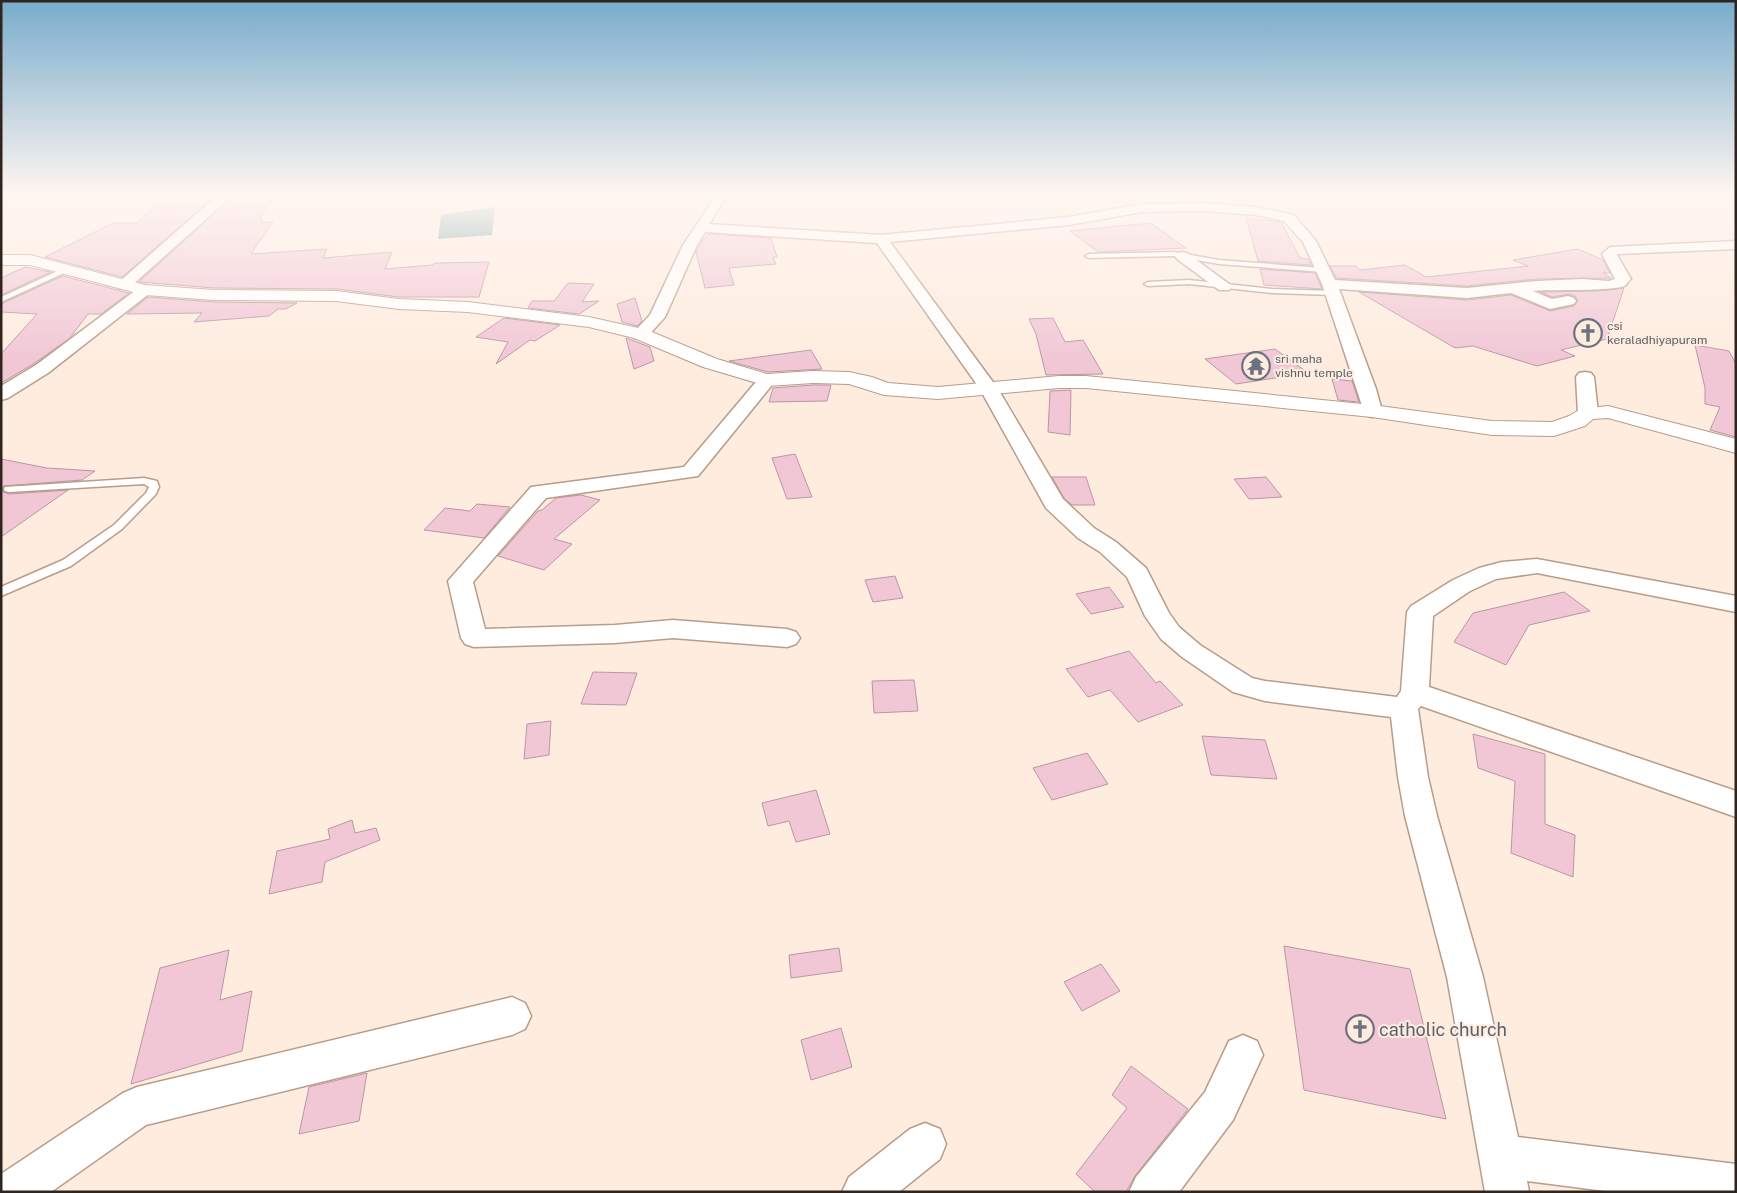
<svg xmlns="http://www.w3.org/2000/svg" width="1737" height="1193" viewBox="0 0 1737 1193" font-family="'Public Sans',sans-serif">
	<rect width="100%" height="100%" fill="#feecdf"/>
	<path fill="#709fa1" d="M 495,207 L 492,235 L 438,239 L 441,215 Z"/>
	<path fill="#f1c7d5" stroke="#b997a2" d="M 168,193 L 220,193 L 216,195 L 122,277 L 45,257 L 113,223 L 137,223 Z
		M 221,193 L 277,193 L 259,220 L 263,220 L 261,223 L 273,222 L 251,254 L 327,249 L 323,258 L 392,252 L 385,269 L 432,265 L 435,263 L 489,262 L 479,297 L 399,297 L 336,289 L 214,288 L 139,282 L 226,203 L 229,199 Z
		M 1246,218 L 1281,222 L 1300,258 L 1308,259 L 1311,265 L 1258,261 Z
		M 1151,223 L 1186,248 L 1098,252 L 1070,231 Z
		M 709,234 L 771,238 L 777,257 L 773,257 L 776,264 L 729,268 L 734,285 L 705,288 L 696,252 L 703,240 Z
		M 1578,249 L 1603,260 L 1610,273 L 1603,273 L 1611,278 L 1537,279 L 1467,286 L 1336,278 L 1330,266 L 1356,266 L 1360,270 L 1405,265 L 1426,277 L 1528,266 L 1513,260 Z
		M 25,267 L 50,272 L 1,295 L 1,278 Z
		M 1260,269 L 1315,273 L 1322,289 L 1264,285 Z
		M 63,276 L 129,293 L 101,314 L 88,314 L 70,338 L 35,363 L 1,383 L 1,354 L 37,314 L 1,312 L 1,304 Z
		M 568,283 L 594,284 L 582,302 L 599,301 L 579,314 L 528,308 L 532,301 L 554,301 Z
		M 1624,288 L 1607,339 L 1561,350 L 1575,356 L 1537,366 L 1473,346 L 1455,348 L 1359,292 L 1467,300 L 1511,295 L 1550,311 L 1574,306 L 1578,300 L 1575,296 L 1569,294 L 1552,297 L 1541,292 L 1597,291 Z
		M 148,297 L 214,302 L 297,303 L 286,309 L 278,309 L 269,316 L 194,322 L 202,313 L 127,314 Z
		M 635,298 L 642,321 L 637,326 L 622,322 L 617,304 Z
		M 504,318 L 560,325 L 535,341 L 530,340 L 496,364 L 508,342 L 476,337 Z
		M 1053,318 L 1065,342 L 1083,340 L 1103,374 L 1046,375 L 1036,334 L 1029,319 Z
		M 626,338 L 650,347 L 654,361 L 634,369 Z
		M 1695,345 L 1729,351 L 1736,364 L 1736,437 L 1710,430 L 1720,407 L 1705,404 L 1705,388 Z
		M 1275,349 L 1308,373 L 1236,384 L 1205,359 Z
		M 811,350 L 822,369 L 768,372 L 729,361 Z
		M 1332,379 L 1352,381 L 1359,402 L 1338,400 Z
		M 813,385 L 831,385 L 827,401 L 769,402 L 773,388 Z
		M 1071,390 L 1070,435 L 1048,432 L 1050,391 Z
		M 795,454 L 812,497 L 787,499 L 772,458 Z
		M 1,459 L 47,468 L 95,471 L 82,480 L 3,486 L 3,492 L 9,494 L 68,490 L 1,537 Z
		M 1052,477 L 1086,477 L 1095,505 L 1072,505 L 1064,498 Z
		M 1266,477 L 1282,497 L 1249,499 L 1234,479 Z
		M 581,495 L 600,500 L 554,539 L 572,544 L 544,570 L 498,556 L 538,511 L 542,510 L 556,498 Z
		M 477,504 L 510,507 L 484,538 L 424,530 L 445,508 L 470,511 Z
		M 895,576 L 903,598 L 873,602 L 865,580 Z
		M 1109,587 L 1124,607 L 1091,614 L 1076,594 Z
		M 1564,592 L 1590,611 L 1529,625 L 1506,665 L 1454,642 L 1473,613 Z
		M 1129,651 L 1156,683 L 1160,681 L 1183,705 L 1138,722 L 1110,690 L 1088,697 L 1066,669 Z
		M 593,672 L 637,673 L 626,705 L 581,704 Z
		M 914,680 L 918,711 L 874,713 L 872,681 Z
		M 551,721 L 549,755 L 524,759 L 527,724 Z
		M 1473,734 L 1545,754 L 1545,824 L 1575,835 L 1573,877 L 1511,853 L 1515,781 L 1478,768 Z
		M 1202,736 L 1265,740 L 1277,779 L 1211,775 Z
		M 1087,753 L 1108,784 L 1052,800 L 1033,768 Z
		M 816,790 L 830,834 L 796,842 L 789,821 L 768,826 L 762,803 Z
		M 352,820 L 355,833 L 376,828 L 380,840 L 325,862 L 322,882 L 269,894 L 277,851 L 330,839 L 328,829 Z
		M 1284,946 L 1410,969 L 1446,1119 L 1304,1090 Z
		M 839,948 L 842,971 L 791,978 L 789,955 Z
		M 229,950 L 220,1000 L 252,991 L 242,1051 L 131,1084 L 160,968 Z
		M 1101,964 L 1120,991 L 1082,1011 L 1064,982 Z
		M 841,1028 L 852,1067 L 811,1080 L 801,1040 Z
		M 1131,1066 L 1188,1109 L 1135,1176 L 1126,1192 L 1095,1192 L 1076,1174 L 1127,1108 L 1112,1095 Z
		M 367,1073 L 359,1121 L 299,1134 L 309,1087 Z"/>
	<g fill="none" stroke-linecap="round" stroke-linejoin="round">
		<defs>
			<path id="service" d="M 1174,252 L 1219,260 L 1323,268 L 1327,270 L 1323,272 L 1219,264 L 1174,256 L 1089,258 L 1085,256 L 1089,254 Z
				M 64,268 L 71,270 L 1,302 L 1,297 Z
				M 1189,280 L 1272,289 L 1333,291 L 1337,293 L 1333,295 L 1272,293 L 1189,284 L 1148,286 L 1144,284 L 1148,282 Z
				M 144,478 L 157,481 L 159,487 L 156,494 L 122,529 L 71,566 L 1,596 L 1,587 L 63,560 L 114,525 L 146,493 L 149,487 L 144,484 L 9,492 L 5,491 L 4,489 L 5,487 Z"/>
			<path id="minor" d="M 718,193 L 731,193 L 723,202 L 709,224 L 881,235 L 1069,217 L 1142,204 L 1205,203 L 1256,207 L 1294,215 L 1316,241 L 1335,280 L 1467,288 L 1537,281 L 1583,279 L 1609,281 L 1615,279 L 1602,254 L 1610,247 L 1736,241 L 1736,249 L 1618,254 L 1617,255 L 1631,279 C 1630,279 1626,285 1626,285 C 1618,292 1549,289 1533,291 L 1552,299 L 1568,296 L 1574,298 L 1576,301 L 1574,304 L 1550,309 L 1511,293 L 1467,298 L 1339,289 L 1376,389 L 1382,411 L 1379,415 L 1372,417 L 1365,415 L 1322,284 L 1303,242 L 1284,221 L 1256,215 L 1205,211 L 1142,212 L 1069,225 L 890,242 L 998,389 L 1063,499 L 1094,528 L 1116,542 L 1146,568 L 1169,613 L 1179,627 L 1200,645 L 1252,678 L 1265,681 L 1397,697 L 1401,691 L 1407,612 L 1411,606 L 1453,580 L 1479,568 L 1502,562 L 1537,559 L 1736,596 L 1736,612 L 1537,573 L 1496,579 L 1470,591 L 1433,616 L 1429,687 L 1736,791 L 1736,817 L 1421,706 L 1418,709 L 1428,777 L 1437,816 L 1483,977 L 1518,1137 L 1736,1164 L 1736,1192 L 1613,1192 L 1527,1181 L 1529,1192 L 1485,1192 L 1447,977 L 1405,816 L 1398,777 L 1391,717 L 1265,701 L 1233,692 L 1182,657 L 1161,639 L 1145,616 L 1127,577 L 1100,552 L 1078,538 L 1046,508 L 980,389 L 877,243 L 705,232 L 697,245 L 665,317 L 646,338 L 634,338 L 632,334 L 650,315 L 683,245 Z
				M 221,195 L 227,199 L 225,202 L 129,288 L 119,288 L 116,285 L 119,282 L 217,196 Z
				M 1182,252 L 1187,253 L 1229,284 L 1232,287 L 1229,290 L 1219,290 L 1177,259 L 1175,256 L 1177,253 Z
				M 145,285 L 150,287 L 153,290 L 150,293 L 48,373 L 8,398 L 1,400 L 1,386 L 36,365 L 140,287 Z
				M 1585,372 L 1591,373 L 1594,377 L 1598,413 L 1595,417 L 1588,419 L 1581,417 L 1578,413 L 1576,377 L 1579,373 Z
				M 767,375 L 773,376 L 776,380 L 698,476 L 546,498 L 473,582 L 485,629 L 615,625 L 673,620 L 787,629 L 796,632 L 800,638 L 796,644 L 787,647 L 673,638 L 615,643 L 474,647 L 465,644 L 461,638 L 448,581 L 531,487 L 684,467 L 761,376 Z
				M 512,997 L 525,1003 L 531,1016 L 525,1029 L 512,1035 L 146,1125 L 51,1192 L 1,1192 L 1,1174 L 123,1093 L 137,1087 Z
				M 1243,1035 L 1257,1041 L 1263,1055 L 1233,1120 L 1179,1192 L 1129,1192 L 1136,1177 L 1205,1092 L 1229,1041 Z
				M 925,1123 L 940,1129 L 946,1144 L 940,1159 L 899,1192 L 842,1192 L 849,1177 L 910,1129 Z"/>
			<path id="tertiary" d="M 1,255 L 30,255 L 145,285 L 214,290 L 336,291 L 399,299 L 468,302 L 589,317 L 647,330 L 717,359 L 767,374 L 813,371 L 849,372 L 872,377 L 888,383 L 938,387 L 1059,376 L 1086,376 L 1372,405 L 1492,421 L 1552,422 L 1569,416 L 1581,409 L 1608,406 L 1736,439 L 1736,453 L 1608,418 L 1593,419 L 1585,426 L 1554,436 L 1492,435 L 1372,417 L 1086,388 L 1059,388 L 938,399 L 884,395 L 849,384 L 813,383 L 767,386 L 703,367 L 634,338 L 589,327 L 468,312 L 399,309 L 336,301 L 214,300 L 145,295 L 30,265 L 1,265 Z"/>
		</defs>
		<use href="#service" stroke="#b89d89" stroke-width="3"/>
		<use href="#minor" stroke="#b89d89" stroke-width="3"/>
		<use href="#tertiary" stroke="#b89d89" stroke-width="2"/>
		<use href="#service" fill="#fff" fill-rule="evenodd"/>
		<use href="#minor" fill="#fff" fill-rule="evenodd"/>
		<use href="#tertiary" fill="#fff" fill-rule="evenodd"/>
	</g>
	<linearGradient id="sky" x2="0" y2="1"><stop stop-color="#78accc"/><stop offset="0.54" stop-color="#fff6f1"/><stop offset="1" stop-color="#fff6f1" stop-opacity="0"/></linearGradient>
	<rect width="1737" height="360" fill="url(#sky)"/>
	<defs>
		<symbol id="church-ring" viewBox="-11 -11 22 22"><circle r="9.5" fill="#feecdf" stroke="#6b7280" stroke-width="1.5"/><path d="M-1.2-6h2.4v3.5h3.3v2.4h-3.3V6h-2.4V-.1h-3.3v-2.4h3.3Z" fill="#6b7280"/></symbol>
		<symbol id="temple-ring" viewBox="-11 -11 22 22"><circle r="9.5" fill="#feecdf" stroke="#6b7280" stroke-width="1.5"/><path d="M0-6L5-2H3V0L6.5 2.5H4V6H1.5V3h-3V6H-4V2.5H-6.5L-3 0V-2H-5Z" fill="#6b7280"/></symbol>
	</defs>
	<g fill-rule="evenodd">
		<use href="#church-ring" x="1572" y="317" width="32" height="32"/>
		<use href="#temple-ring" x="1240" y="350" width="32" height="32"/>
		<use href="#church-ring" x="1344" y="1013" width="32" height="32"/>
	</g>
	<g text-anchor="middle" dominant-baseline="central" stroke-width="4" stroke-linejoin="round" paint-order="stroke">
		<g font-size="12" fill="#5b616d" stroke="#feecdf" text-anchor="start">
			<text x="1607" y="326">csi<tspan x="1607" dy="14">keraladhiyapuram</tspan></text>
			<text x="1275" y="359">sri maha<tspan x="1275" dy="14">vishnu temple</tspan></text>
		</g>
		<g font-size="18" fill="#5b616d" stroke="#feecdf" text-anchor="start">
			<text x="1379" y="1029">catholic church</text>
		</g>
	</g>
	<rect width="1737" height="1193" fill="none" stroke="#30251e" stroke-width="5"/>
</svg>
